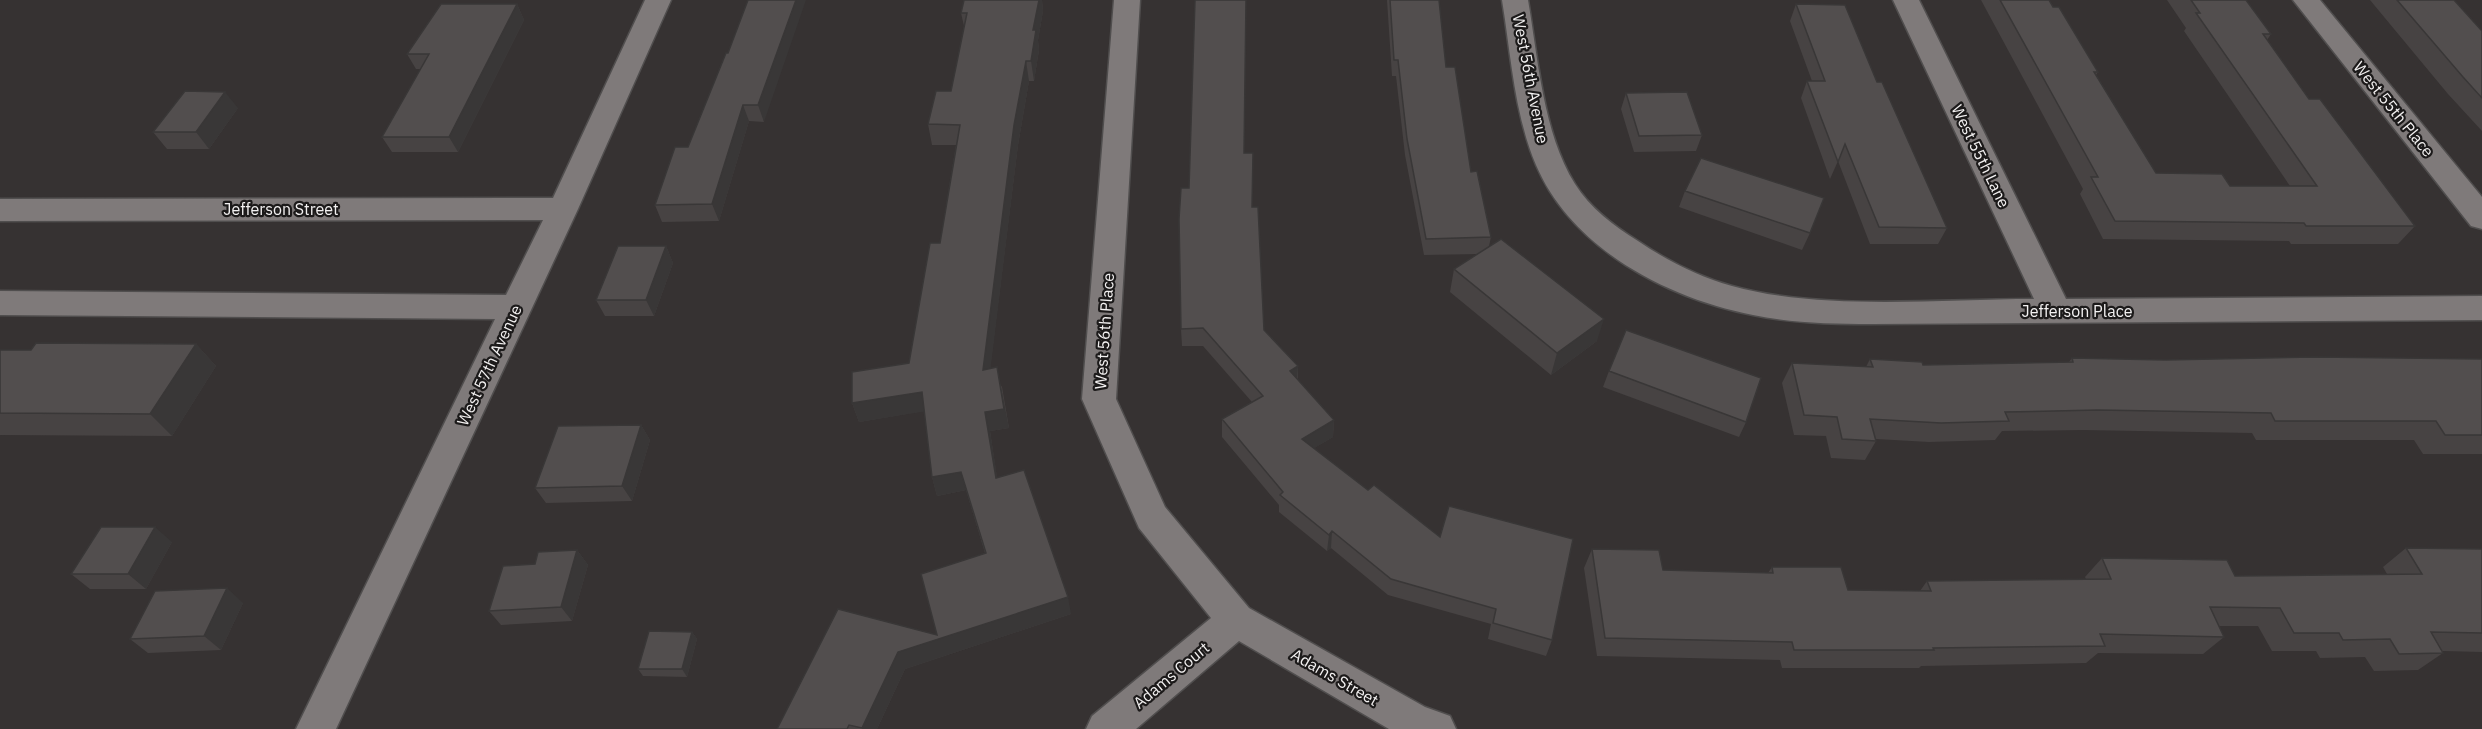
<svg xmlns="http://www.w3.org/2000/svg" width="2482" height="729" viewBox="0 0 2482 729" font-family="'IBM Plex Sans',sans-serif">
	<rect width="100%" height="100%" fill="#363232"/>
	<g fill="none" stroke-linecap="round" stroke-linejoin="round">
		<defs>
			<path id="minor" d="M 645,0 L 671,0 L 578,209 L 336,729 L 296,729 L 495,319 L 0,315 L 0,291 L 506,295 L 543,220 L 0,221 L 0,199 L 553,198 Z
				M 1114,0 L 1140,0 L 1116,399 L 1165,507 L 1249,608 L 1425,707 L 1450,716 L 1456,729 L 1389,729 L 1239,641 L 1136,729 L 1086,729 L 1092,716 L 1211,618 L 1139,528 L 1082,399 Z
				M 1502,0 L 1528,0 C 1538,58 1543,133 1575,184 C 1590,208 1614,226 1638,241 C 1666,260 1699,277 1732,286 C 1821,311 1941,299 2034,299 L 1893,0 L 1919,0 L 2066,299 L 2482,296 L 2482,320 L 1871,324 C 1831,324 1791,323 1753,315 C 1667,298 1572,249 1536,165 C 1514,113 1511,55 1502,0 Z
				M 2293,0 L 2320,0 L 2482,197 L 2482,229 L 2471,226 Z"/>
		</defs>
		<use href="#minor" stroke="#504e4e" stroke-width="3"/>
		<use href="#minor" fill="#7f7a7a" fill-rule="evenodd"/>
	</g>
	<path fill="#474343" d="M 748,0 L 764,122 L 749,121 L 719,221 L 662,222 L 655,205 L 688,147 L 728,53 Z
		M 964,0 L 1042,0 L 1043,11 L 1038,40 L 1039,50 L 1034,81 L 1029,81 L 1018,145 L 990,369 L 1002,387 L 1009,428 L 990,431 L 997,478 L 1071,614 L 905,669 L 877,729 L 777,729 L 937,635 L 985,553 L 966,490 L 937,496 L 932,477 L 924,411 L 859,422 L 852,403 L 909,363 L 940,243 L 956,145 L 932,145 L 928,124 L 951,91 L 964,26 L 961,13 Z
		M 1387,0 L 1439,0 L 1446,67 L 1471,172 L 1491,237 L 1489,246 L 1597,341 L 1551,375 L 1450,292 L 1454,269 L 1478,254 L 1424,255 L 1405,155 L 1396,76 L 1392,76 Z
		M 1981,0 L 2049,0 L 2098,72 L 2096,75 L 2156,173 L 2230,186 L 2290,186 L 2184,31 L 2186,28 L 2167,0 L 2246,0 L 2271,34 L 2267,40 L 2309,99 L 2415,226 L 2398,244 L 2291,244 L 2289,241 L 2103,239 L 2080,194 L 2083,189 Z
		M 2370,0 L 2454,0 L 2482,31 L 2482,131 L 2448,94 Z
		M 517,4 L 524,20 L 458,152 L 392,152 L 382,137 L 421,69 L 416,69 L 407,54 Z
		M 1796,4 L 1877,82 L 1947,228 L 1938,244 L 1870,244 L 1838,161 L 1830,179 L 1801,98 L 1807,81 L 1812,81 L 1790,21 Z
		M 1626,93 L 1702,135 L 1696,151 L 1634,152 L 1621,109 Z
		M 238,108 L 209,149 L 167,149 L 153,132 Z
		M 1189,188 L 1252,207 L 1264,330 L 1298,366 L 1298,380 L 1334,420 L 1333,437 L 1314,448 L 1552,640 L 1546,656 L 1488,639 L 1491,624 L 1388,595 L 1331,548 L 1327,551 L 1279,512 L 1279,505 L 1222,437 L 1222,419 L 1252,402 L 1203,346 L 1182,346 L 1181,329 Z
		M 1685,191 L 1810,233 L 1802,250 L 1679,207 Z
		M 666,246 L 673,263 L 654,316 L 605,316 L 596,300 Z
		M 196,344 L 216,366 L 172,436 L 0,435 L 0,350 L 31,350 Z
		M 2072,358 L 2165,360 L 2482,359 L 2482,454 L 2423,454 L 2414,440 L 2256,440 L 2252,433 L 2083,430 L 2002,431 L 1995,440 L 1929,442 L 1876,439 L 1876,441 L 1865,460 L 1831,458 L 1826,436 L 1794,435 L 1782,383 L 1792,363 L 1866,367 L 1870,359 L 1923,365 L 2069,362 Z
		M 1609,371 L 1746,422 L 1739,437 L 1603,387 Z
		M 641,425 L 650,440 L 632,501 L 546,503 L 535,488 Z
		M 172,542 L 146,589 L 90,589 L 71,574 Z
		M 2406,548 L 2482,549 L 2482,652 L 2443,651 L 2443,653 L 2418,670 L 2374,671 L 2365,657 L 2320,658 L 2316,651 L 2272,651 L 2258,626 L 2219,626 L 2224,637 L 2203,654 L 2098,653 L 2086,663 L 1921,666 L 1919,668 L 1782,668 L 1780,660 L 1597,656 L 1584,568 L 1592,549 L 1663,570 L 1768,573 L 1772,567 L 1848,590 L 1920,591 L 1927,581 L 2086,579 L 2085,577 L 2102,558 L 2235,576 L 2387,574 L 2383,567 Z
		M 577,550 L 588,565 L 572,621 L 501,625 L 489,611 L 535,564 Z
		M 243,603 L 221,650 L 148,653 L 130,639 Z
		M 692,632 L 697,639 L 687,677 L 643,676 L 638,669 Z"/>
	<path fill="#393737" d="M 796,0 L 806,0 L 764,122 L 758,105 Z
		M 1039,0 L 1042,0 L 1043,11 L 1038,40 L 1039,50 L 1034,81 L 1031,61 L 1033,30 Z
		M 517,4 L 524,20 L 458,152 L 449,137 Z
		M 1026,61 L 1029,81 L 1018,145 L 988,389 L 983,370 L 1014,125 Z
		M 225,92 L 238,108 L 209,149 L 196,132 Z
		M 743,105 L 749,121 L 719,221 L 712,204 Z
		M 666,246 L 673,263 L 654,316 L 646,300 Z
		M 1604,319 L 1597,341 L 1551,375 L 1557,353 Z
		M 196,344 L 216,366 L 172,436 L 150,414 Z
		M 1298,366 L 1297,384 L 1290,371 Z
		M 997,367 L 1009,428 L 990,431 L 1000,497 L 996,478 L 985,412 Z
		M 922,392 L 927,411 L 859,422 L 852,403 Z
		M 1334,420 L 1333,437 L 1301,456 L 1302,439 Z
		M 641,425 L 650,440 L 632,501 L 622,486 Z
		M 961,472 L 966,490 L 937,496 L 932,477 Z
		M 155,527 L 172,542 L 146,589 L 128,574 Z
		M 1332,531 L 1331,548 L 1327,551 L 1329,535 Z
		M 577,550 L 588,565 L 572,621 L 561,607 Z
		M 227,588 L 243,603 L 221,650 L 204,636 Z
		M 1068,597 L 1071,614 L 905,669 L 877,729 L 862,729 L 898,652 Z
		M 692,632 L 697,639 L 687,677 L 682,669 Z"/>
	<path fill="#524e4e" stroke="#393737" stroke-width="1.5" d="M 748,0 L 796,0 L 758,105 L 743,105 L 712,204 L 655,205 L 675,147 L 688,147 L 726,53 L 728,53 Z
		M 964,0 L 1039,0 L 1033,30 L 1036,30 L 1031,61 L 1026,61 L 1014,125 L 983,370 L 997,367 L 1004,409 L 985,412 L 996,478 L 1024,470 L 1068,597 L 898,652 L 862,728 L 849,725 L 847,729 L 777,729 L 838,609 L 937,635 L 921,574 L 986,553 L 961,472 L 932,477 L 922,392 L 852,403 L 852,372 L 909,363 L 930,243 L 940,243 L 960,125 L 928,124 L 936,91 L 951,91 L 967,13 L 961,13 Z
		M 1195,0 L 1246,0 L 1244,153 L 1253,153 L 1252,207 L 1258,207 L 1264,330 L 1298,366 L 1290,371 L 1334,420 L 1302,439 L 1368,490 L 1374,485 L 1440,537 L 1449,506 L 1573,539 L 1552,640 L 1493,623 L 1496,609 L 1391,579 L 1332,531 L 1329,535 L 1280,495 L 1283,492 L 1222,419 L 1263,396 L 1203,328 L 1181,329 L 1179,219 L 1181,188 L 1189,188 Z
		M 1390,0 L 1439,0 L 1446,67 L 1455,67 L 1471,172 L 1477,171 L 1491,237 L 1426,239 L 1407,139 L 1398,60 L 1394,60 Z
		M 2000,0 L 2049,0 L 2053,7 L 2059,7 L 2098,72 L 2094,72 L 2156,173 L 2222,174 L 2230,186 L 2317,186 L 2196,13 L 2200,13 L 2191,0 L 2246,0 L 2271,34 L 2263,34 L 2309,99 L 2320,99 L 2415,226 L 2306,226 L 2304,223 L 2115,221 L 2091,177 L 2098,177 Z
		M 2397,0 L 2454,0 L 2482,31 L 2482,98 L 2463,77 Z
		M 441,4 L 517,4 L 449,137 L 382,137 L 429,54 L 407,54 Z
		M 1796,4 L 1845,5 L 1877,82 L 1882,82 L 1947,228 L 1879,227 L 1845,144 L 1838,162 L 1807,81 L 1825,81 Z
		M 185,91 L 225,92 L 196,132 L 153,132 Z
		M 1687,92 L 1702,135 L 1639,136 L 1626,93 Z
		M 1701,158 L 1824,198 L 1810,233 L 1685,191 Z
		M 1501,239 L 1604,319 L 1557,353 L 1454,269 Z
		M 618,246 L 666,246 L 646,300 L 596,300 Z
		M 1626,330 L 1761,378 L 1746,422 L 1609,371 Z
		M 36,343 L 196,344 L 150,414 L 0,413 L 0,350 L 31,350 Z
		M 2316,357 L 2482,359 L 2482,435 L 2445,435 L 2436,421 L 2275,421 L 2271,413 L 2098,410 L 2005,412 L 2009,421 L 1941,423 L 1870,419 L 1876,441 L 1842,439 L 1837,417 L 1804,415 L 1792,363 L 1873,367 L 1870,359 L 1922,362 L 1923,365 L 2073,362 L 2072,358 L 2165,360 Z
		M 641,425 L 622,486 L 535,488 L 558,426 Z
		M 101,527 L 155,527 L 128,574 L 71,574 Z
		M 2406,548 L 2482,549 L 2482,633 L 2431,632 L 2443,653 L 2399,654 L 2390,639 L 2343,640 L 2339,633 L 2294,633 L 2280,608 L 2210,607 L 2224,637 L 2100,634 L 2105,646 L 1933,648 L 1934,650 L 1794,650 L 1792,642 L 1605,638 L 1592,549 L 1659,550 L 1663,570 L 1773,573 L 1772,567 L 1841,567 L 1848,590 L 1931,591 L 1927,581 L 2111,579 L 2102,558 L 2227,560 L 2235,576 L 2422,574 Z
		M 577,550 L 561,607 L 489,611 L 503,566 L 535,564 L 538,552 Z
		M 227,588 L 204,636 L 130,639 L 155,591 Z
		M 649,631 L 692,632 L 682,669 L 638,669 Z"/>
	<g text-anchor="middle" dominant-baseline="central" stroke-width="4.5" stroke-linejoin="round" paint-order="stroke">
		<g font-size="16" fill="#f3f1f1" stroke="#1c1a1a">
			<text transform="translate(1531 79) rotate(79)">West 56th Avenue</text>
			<text transform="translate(2394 109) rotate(51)">West 55th Place</text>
			<text transform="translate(1981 156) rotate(64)">West 55th Lane</text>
			<text x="281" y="209">Jefferson Street</text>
			<text x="2077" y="311">Jefferson Place</text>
			<text transform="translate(1104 331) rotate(-86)">West 56th Place</text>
			<text transform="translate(489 365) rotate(-65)">West 57th Avenue</text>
			<text transform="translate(1171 675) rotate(-40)">Adams Court</text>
			<text transform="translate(1335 677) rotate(30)">Adams Street</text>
		</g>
	</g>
</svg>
